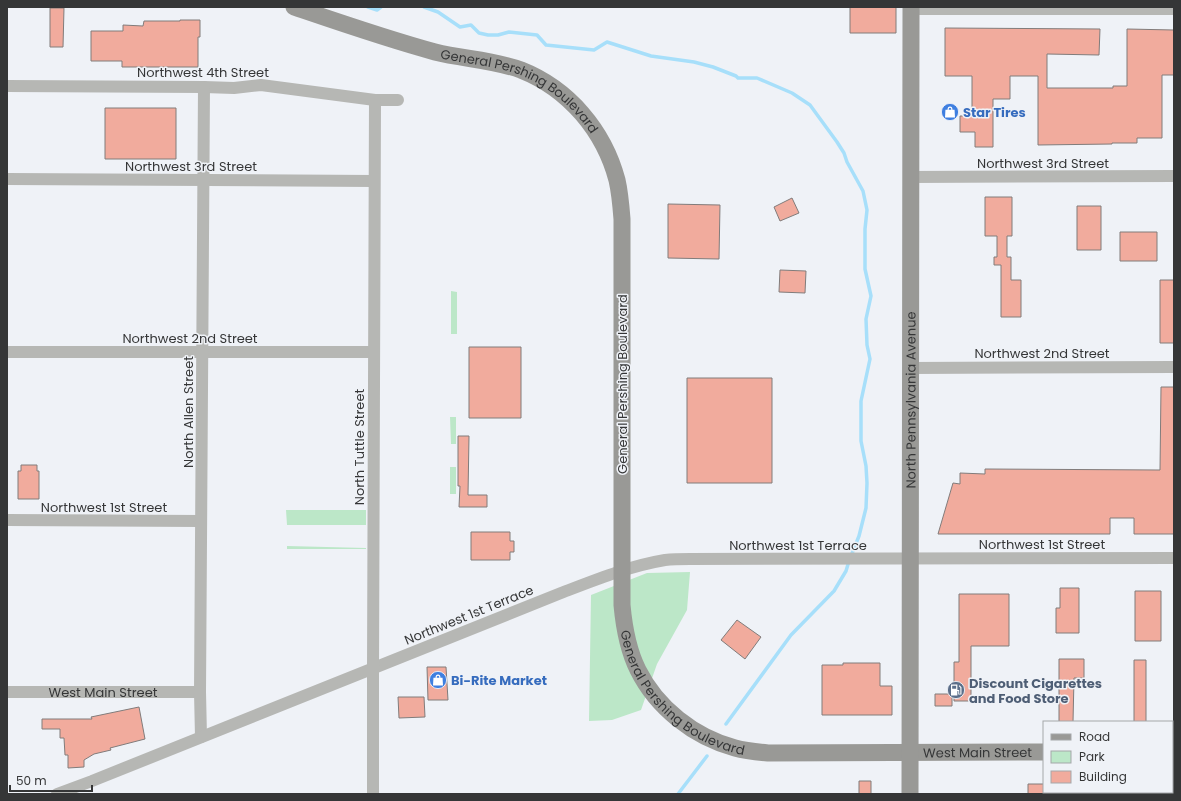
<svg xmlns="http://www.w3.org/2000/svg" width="1181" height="801" viewBox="0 0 1181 801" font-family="Poppins,sans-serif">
	<rect width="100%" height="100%" fill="#eff2f7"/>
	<path fill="#bce7c8" d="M 451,291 L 457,292 L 457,334 L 451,334 Z
		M 450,417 L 456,417 L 456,444 L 451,444 Z
		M 450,467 L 456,467 L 456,494 L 450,494 Z
		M 286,510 L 366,510 L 366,525 L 287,525 Z
		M 287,546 L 366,548 L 366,549 L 287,549 Z
		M 690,572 L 687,610 L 657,664 L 641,710 L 612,720 L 589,721 L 591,595 L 647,573 Z"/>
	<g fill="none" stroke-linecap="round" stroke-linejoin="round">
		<path stroke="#a7dffa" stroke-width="3.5" d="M 368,7 L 377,10 L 381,7
			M 424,7 L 438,12 L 460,27 L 471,25 L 479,33 L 488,35 L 498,35 L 509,32 L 537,35 L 546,45 L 594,50 L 607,42 L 651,56 L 694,62 L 713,67 L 736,76 L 738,78 L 757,78 L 792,93 L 810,105 L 837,142 L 844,153 L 847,162 L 863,191 L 867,210 L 865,229 L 865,269 L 871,296 L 866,319 L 867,345 L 870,359 L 861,401 L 861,441 L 866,466 L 867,483 L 866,508 L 859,536 L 851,556
			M 726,724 L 791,635 L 834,591 L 846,571 L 849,561
			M 678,794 L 707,756"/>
	</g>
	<path fill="#f1ab9d" stroke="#817c7b" d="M 850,7 L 896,7 L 896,33 L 850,33 Z
		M 50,8 L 64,8 L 63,47 L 50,47 Z
		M 180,20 L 200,20 L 200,37 L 198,37 L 198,67 L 122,67 L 122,61 L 91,61 L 91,31 L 123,31 L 123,25 L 143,26 L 144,21 L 180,21 Z
		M 945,28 L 1100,29 L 1099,55 L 1047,54 L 1047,88 L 1113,88 L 1113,86 L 1127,86 L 1127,29 L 1174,30 L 1174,75 L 1162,75 L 1162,138 L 1137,138 L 1137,143 L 1112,143 L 1112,144 L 1038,145 L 1038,76 L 1010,76 L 1010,99 L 993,99 L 993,147 L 975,147 L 975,132 L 960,132 L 960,116 L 972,116 L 972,76 L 945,76 Z
		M 105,108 L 176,108 L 176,159 L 105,159 Z
		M 985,197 L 1012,197 L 1012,236 L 1007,236 L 1007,257 L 1011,257 L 1011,280 L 1021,280 L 1021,317 L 1001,317 L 1001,265 L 994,265 L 994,257 L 997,257 L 997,236 L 985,236 Z
		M 792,198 L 799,213 L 780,221 L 774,207 Z
		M 668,204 L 720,205 L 719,259 L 668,258 Z
		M 1077,206 L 1101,206 L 1101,250 L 1077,250 Z
		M 1120,232 L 1157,232 L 1157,261 L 1120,261 Z
		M 780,270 L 806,271 L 805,293 L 779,292 Z
		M 1160,280 L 1174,280 L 1174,343 L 1160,343 Z
		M 469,347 L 521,347 L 521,418 L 469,418 Z
		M 687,378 L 772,378 L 772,483 L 687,483 Z
		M 1161,387 L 1174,387 L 1174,534 L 1134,534 L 1134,518 L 1110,518 L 1110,534 L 938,534 L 953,483 L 960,484 L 960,473 L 985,474 L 985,469 L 1160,470 Z
		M 458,436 L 469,436 L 468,495 L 487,495 L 487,507 L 459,507 L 460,486 L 458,486 Z
		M 21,465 L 37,465 L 37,471 L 39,471 L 39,499 L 18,499 L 18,471 L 21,471 Z
		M 471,532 L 510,532 L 510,541 L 514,541 L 514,552 L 510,552 L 510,560 L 471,560 Z
		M 1060,588 L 1079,588 L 1079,633 L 1056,633 L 1056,608 L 1060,608 Z
		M 1135,591 L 1161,591 L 1161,641 L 1135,641 Z
		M 959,594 L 1009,594 L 1009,646 L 971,646 L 971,701 L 954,701 L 954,662 L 959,662 Z
		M 737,620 L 761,637 L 745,659 L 721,640 Z
		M 1059,659 L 1084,659 L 1084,678 L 1074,678 L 1073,722 L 1059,722 Z
		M 1134,660 L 1146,660 L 1146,722 L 1134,722 Z
		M 843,663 L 880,663 L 880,686 L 892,686 L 892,715 L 822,715 L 822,665 L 843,665 Z
		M 427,667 L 446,667 L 448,700 L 428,700 Z
		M 935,694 L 952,694 L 952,706 L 935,706 Z
		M 398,697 L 424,697 L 425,717 L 399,718 Z
		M 139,707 L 145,739 L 110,748 L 111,750 L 94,754 L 84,760 L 84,767 L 68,768 L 68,755 L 65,755 L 64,738 L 60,738 L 60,729 L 42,729 L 42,719 L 92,719 L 91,717 Z
		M 859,781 L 871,781 L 871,794 L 859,794 Z
		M 1028,784 L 1044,784 L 1044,794 L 1028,794 Z"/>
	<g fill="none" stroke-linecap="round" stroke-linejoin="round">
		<g stroke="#b6b7b4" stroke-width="12">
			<path d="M 911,9 L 1174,9"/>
			<path d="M 7,86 L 204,87 L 234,88 L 261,85 L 375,100 L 398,100"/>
			<path d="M 911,177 L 1174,176"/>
			<path d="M 7,179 L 374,181"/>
			<path d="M 7,352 L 374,352"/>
			<path d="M 910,368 L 1174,367"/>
			<path d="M 7,520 L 201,521"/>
			<path id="s1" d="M 7,692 L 200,692"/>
			<path d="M 201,737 L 200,692 L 204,87"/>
			<path d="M 57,794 L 92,781 L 561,593 C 595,580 629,566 665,560 C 674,559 682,559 690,559 L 1174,558"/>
			<path d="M 373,794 L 373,669 L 375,100"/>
		</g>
		<g stroke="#999996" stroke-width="17">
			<path id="s2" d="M 294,7 C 341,23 387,39 435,52 C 463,59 494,60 521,70 C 569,89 604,131 617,180 C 620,193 621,206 622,219 L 622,605 C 624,627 628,650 638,670 C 657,708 694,737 735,748 C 746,751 757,752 768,753 L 1044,752"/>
			<path d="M 1172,751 L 1174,751"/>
			<path id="s3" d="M 910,794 L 911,7"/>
		</g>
	</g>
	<defs>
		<symbol id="shop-disc" viewBox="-11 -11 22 22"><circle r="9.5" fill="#3f7fe0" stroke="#eff2f7"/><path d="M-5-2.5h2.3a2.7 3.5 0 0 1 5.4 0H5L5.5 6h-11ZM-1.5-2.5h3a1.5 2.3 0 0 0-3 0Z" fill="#fff"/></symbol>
		<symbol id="fuel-disc" viewBox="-11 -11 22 22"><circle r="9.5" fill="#5c6f8a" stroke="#eff2f7"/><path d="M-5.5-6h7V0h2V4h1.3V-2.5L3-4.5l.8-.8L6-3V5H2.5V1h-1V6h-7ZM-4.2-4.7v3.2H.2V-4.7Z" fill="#fff"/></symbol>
	</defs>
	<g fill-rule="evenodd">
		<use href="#shop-disc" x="940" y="102" width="20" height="20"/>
		<use href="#shop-disc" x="428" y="670" width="20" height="20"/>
		<use href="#fuel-disc" x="946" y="680" width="20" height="20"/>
	</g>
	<g text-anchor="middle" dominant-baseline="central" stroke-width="3" stroke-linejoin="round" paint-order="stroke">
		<g font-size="13" fill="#353637" stroke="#eff2f7">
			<text x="203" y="72">Northwest 4th Street</text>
			<text stroke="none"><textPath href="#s2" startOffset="244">General Pershing Boulevard</textPath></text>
			<text x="1043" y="163">Northwest 3rd Street</text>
			<text x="191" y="166">Northwest 3rd Street</text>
			<text x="190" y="338">Northwest 2nd Street</text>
			<text x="1042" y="353">Northwest 2nd Street</text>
			<text transform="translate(622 384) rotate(-90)">General Pershing Boulevard</text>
			<text stroke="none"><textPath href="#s3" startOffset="394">North Pennsylvania Avenue</textPath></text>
			<text transform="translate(188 412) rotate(-90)">North Allen Street</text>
			<text transform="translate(359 447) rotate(-90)">North Tuttle Street</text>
			<text x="104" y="507">Northwest 1st Street</text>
			<text x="1042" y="544">Northwest 1st Street</text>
			<text x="798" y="545">Northwest 1st Terrace</text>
			<text transform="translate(469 615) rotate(-22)">Northwest 1st Terrace</text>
			<text stroke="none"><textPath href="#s2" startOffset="928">General Pershing Boulevard</textPath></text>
			<text stroke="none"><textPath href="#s1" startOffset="96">West Main Street</textPath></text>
			<text stroke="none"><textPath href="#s2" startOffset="1251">West Main Street</textPath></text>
		</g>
		<g font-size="13" font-weight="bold" fill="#366cbe" stroke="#eff2f7" text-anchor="start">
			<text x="963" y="112">Star Tires</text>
			<text x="451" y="680">Bi-Rite Market</text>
		</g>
		<g font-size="13" font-weight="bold" fill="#4e5e75" stroke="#eff2f7" text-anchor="start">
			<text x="969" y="683">Discount Cigarettes<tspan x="969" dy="15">and Food Store</tspan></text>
		</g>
	</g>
	<rect width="1181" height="801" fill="none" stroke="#353637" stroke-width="16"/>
	<rect x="1043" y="721" width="130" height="72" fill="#eff2f7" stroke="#a5a7aa"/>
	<rect x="1051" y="734" width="20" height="6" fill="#999996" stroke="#a5a7aa"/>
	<text x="1079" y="741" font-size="12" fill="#353637">Road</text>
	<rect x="1051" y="751" width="20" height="12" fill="#bce7c8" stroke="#a5a7aa"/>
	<text x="1079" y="761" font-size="12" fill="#353637">Park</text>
	<rect x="1051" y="771" width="20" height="12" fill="#f1ab9d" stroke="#a5a7aa"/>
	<text x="1079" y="781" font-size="12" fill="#353637">Building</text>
	<path d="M10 785v6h82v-6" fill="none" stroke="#353637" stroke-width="2"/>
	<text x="16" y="785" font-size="12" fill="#353637" stroke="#eff2f7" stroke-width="3" paint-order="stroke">50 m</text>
</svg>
